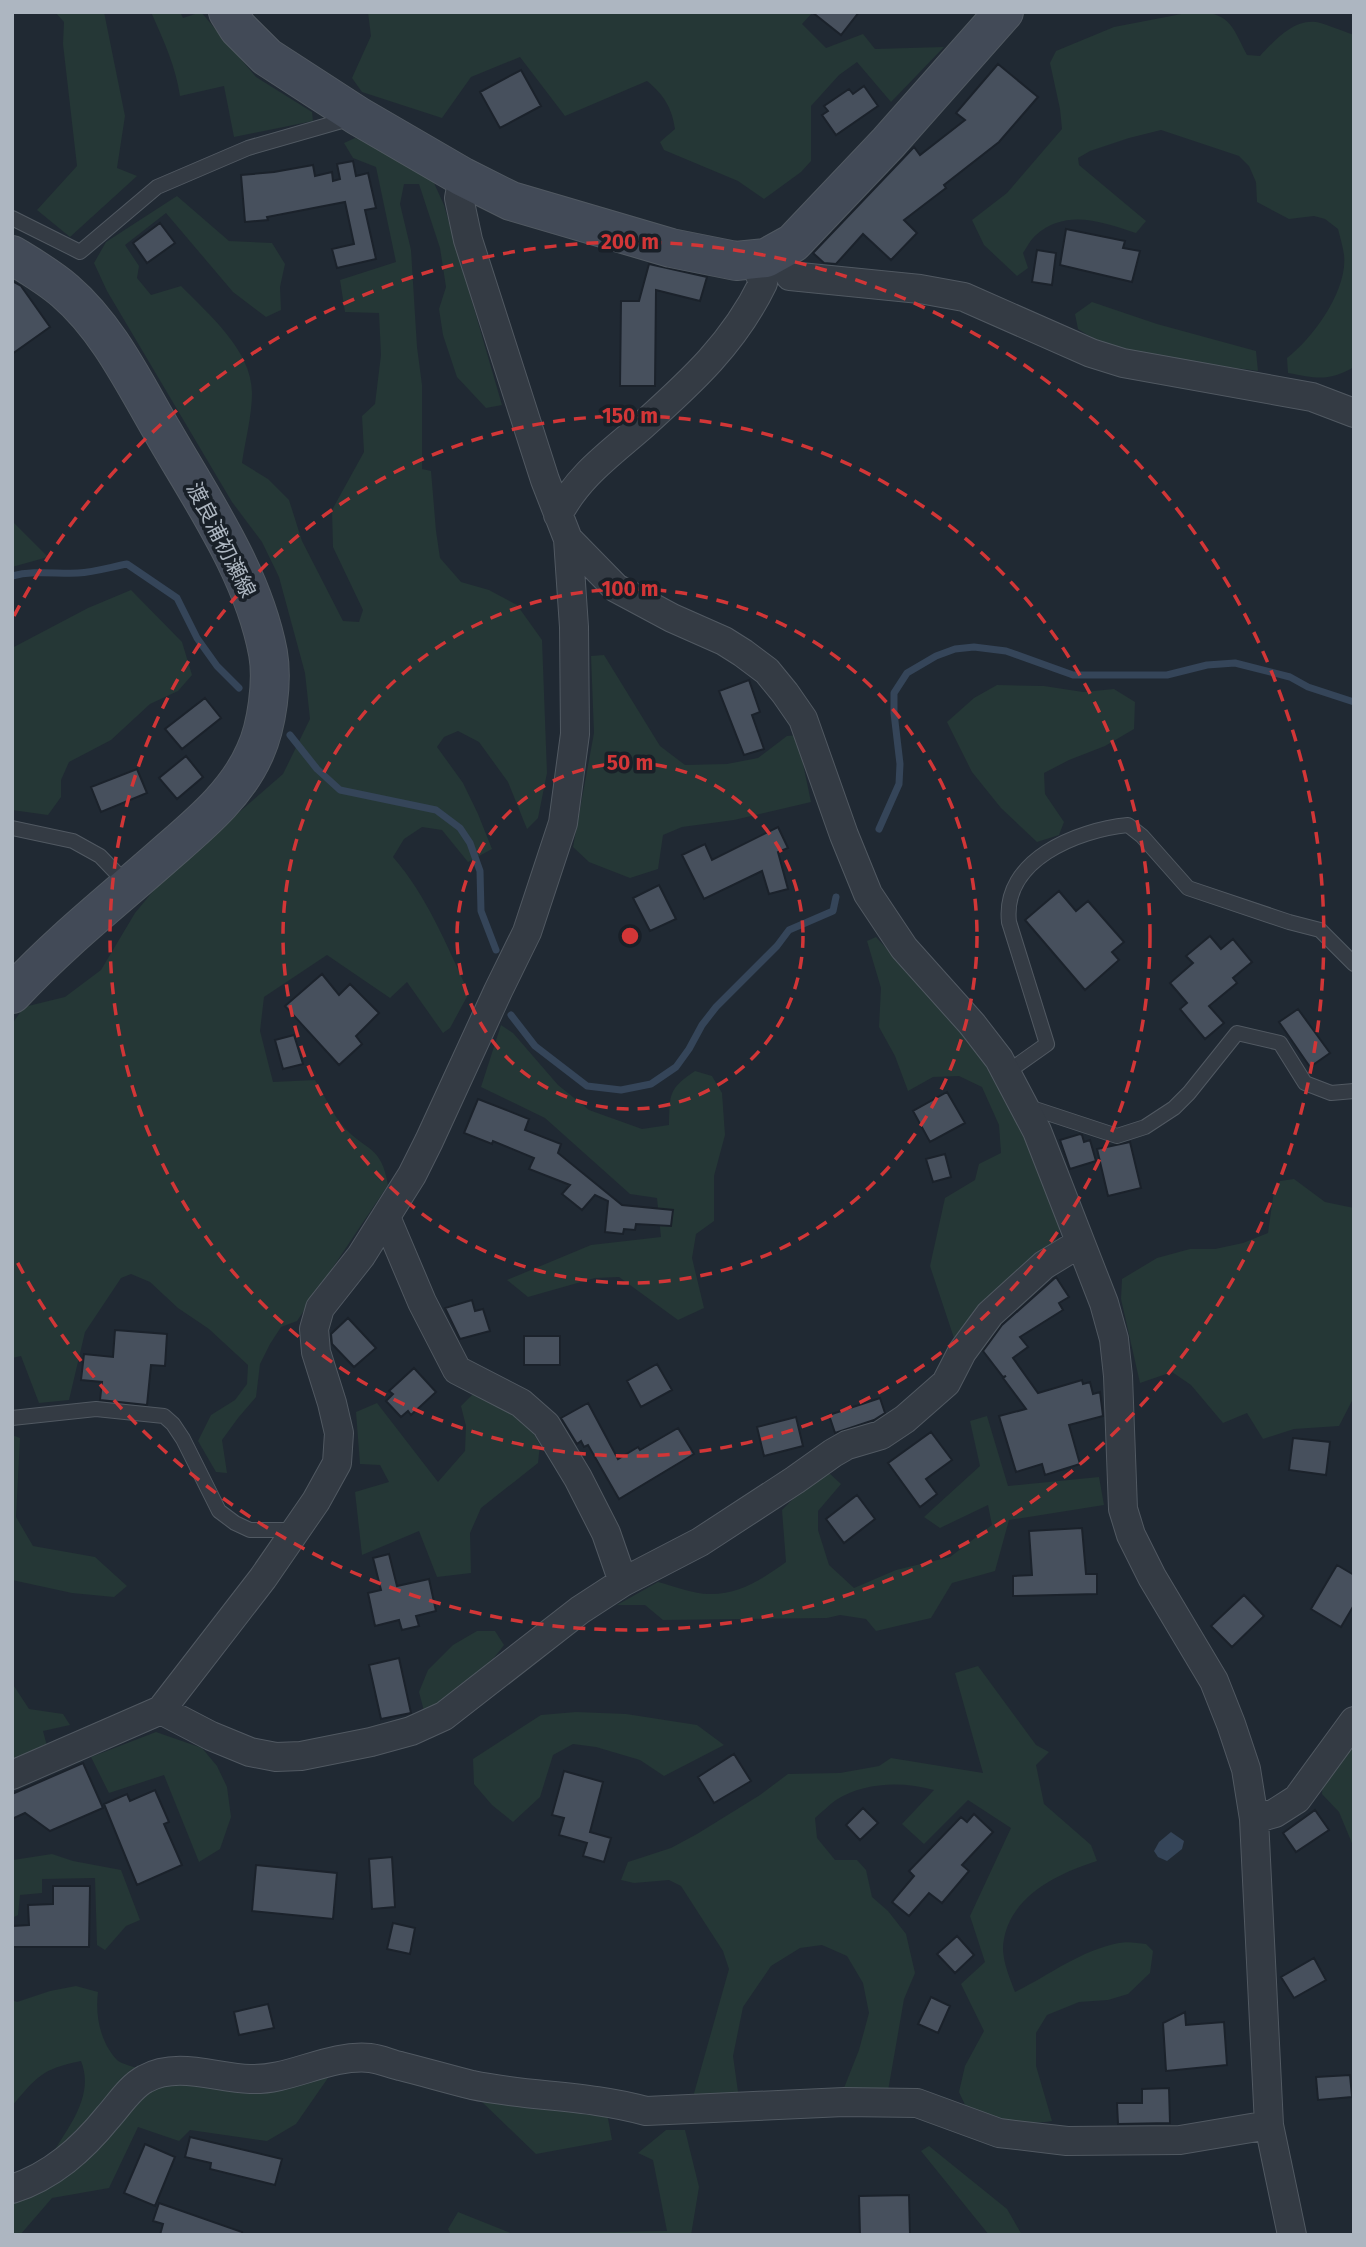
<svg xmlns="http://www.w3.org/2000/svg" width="1366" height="2247" viewBox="0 0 1366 2247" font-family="'Fira Sans','Noto Sans JP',sans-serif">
	<rect width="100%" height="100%" fill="#202933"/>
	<path fill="#253736" d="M 55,12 L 104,12 L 125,116 L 117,168 L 137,176 L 70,237 L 37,210 L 77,166 L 63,44 L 64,22 Z
		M 151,12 L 180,12 L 183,18 L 201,12 L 256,77 L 312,112 L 313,121 L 234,137 L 224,86 L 180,96 C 176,67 163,39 151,12 Z
		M 368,12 L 813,12 L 802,24 L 826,48 L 863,34 L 875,49 L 944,47 L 891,102 L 857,62 L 839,75 L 811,106 L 811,161 L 801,172 L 764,199 L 738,181 L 664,150 L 660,142 L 675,129 C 672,108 664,95 647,81 L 565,116 L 520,57 L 471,77 L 442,118 L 362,92 L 352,78 L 371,36 Z
		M 1192,12 C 1230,12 1231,24 1247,55 L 1260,56 C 1274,41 1293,19 1316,22 C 1323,23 1345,32 1354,35 L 1354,367 C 1328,382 1316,378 1288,373 L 1287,358 C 1313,338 1348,290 1344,255 C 1343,247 1340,237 1338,229 L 1325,219 L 1314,216 L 1289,219 L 1257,202 L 1256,182 L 1249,166 L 1239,156 L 1161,130 L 1129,138 L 1090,151 L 1078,158 L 1079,165 L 1146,221 L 1136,233 C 1103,222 1066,208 1036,235 C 1031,239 1027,247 1023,253 L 1028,268 L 1017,276 L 984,245 L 972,220 L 1007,193 L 1062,129 L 1060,109 L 1050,63 L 1056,51 L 1114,27 Z
		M 355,138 L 380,146 L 429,172 L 444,205 L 502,405 L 486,408 L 457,377 L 443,335 L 439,309 L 446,287 L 440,248 L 419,184 L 404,184 L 400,204 L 411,250 L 417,347 L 422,385 L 422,469 L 431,471 L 436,531 L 440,558 L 461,582 L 489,590 L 517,605 L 542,640 L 547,773 L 538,818 L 527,829 L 508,782 L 479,742 L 458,731 L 444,737 L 437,747 L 463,783 L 478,814 L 492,849 L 468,862 L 442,830 L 422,827 L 404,839 L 393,857 C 427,896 447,946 469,993 L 450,1028 L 443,1033 L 407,982 L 390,998 L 327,955 L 264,997 L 260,1031 L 273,1082 L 315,1080 C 324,1094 332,1114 344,1127 C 366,1152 381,1144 388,1185 L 297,1321 L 281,1327 L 270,1344 L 260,1364 L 256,1397 L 238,1418 L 222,1440 L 227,1473 L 216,1472 L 198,1441 L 211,1415 L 235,1400 L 247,1384 L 248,1365 L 209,1329 L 178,1308 L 150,1282 L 131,1274 L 121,1278 L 85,1332 L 69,1400 L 39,1403 L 21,1356 L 12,1358 L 12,1024 L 24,1007 L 65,997 L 101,970 L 135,913 L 164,878 L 283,774 L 310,719 L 305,673 L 279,577 L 262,542 L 232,502 L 107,291 L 94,263 L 106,242 L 177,196 L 229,241 L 272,243 L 285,264 L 280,287 L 281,310 L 266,317 L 233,292 L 166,213 L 125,245 L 139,266 L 137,278 L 151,295 L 181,286 C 208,314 252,350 252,393 C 252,416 245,441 242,463 L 268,479 L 289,500 L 302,541 L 343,621 L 359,622 L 363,610 L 333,547 L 332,510 L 364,452 L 362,416 L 375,404 L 381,355 L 379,313 L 345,312 L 340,280 L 396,262 L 376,167 L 353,158 L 344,143 Z
		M 1092,302 L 1157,324 L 1256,351 L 1258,371 C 1206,363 1120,359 1078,329 L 1075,314 Z
		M 12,521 L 48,557 L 12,567 Z
		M 131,590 L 182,642 L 192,675 L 178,691 L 150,704 L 111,740 L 69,762 L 61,780 L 61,797 L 48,815 L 12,810 L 12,648 L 88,608 Z
		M 604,655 L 660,746 L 685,765 L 727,764 L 758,758 L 787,736 L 797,735 L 811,802 L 734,820 L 682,827 L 663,835 L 658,869 L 630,878 L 589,862 L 573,847 L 594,733 L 591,656 Z
		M 997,685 L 1044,686 L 1083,692 L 1114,689 L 1135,702 L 1134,729 L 1105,746 L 1069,760 L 1044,773 L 1045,794 L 1064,822 L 1059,835 L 1037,842 L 1001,808 L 972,772 L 947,722 L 974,698 Z
		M 876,937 L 960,1029 L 990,1065 L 1012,1108 L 1061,1225 L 1053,1249 L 983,1301 L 954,1338 L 930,1266 L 945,1198 L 975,1180 L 979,1164 L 1001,1153 L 999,1125 L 982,1087 L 959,1076 L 933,1077 L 908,1091 L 895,1056 L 879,1027 L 881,988 L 867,941 Z
		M 501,1025 L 513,1033 L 558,1085 L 589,1110 L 642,1129 L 669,1125 C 670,1094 668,1089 695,1071 L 712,1076 L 722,1093 L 725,1135 L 714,1176 L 714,1221 L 696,1234 L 692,1258 L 704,1308 L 678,1320 L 619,1277 L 595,1278 L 528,1297 L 507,1280 L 591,1245 L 661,1237 L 657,1198 L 630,1194 L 545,1118 L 481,1087 Z
		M 1294,1179 L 1325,1202 L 1354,1208 L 1354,1397 L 1339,1426 L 1294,1429 L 1263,1439 L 1247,1413 L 1223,1423 L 1191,1385 L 1172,1372 L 1140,1383 L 1121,1299 L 1122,1279 L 1157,1258 L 1190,1249 L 1215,1249 L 1243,1243 L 1268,1233 L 1273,1197 L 1280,1181 Z
		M 474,1393 L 522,1413 L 540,1445 L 538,1463 L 481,1508 L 470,1533 L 471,1573 L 437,1577 L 419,1531 L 362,1555 L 355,1492 L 389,1482 L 380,1465 L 360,1464 L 356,1412 L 377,1403 L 438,1482 L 465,1451 L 466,1426 L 461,1406 Z
		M 987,1416 L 1008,1486 L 1099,1477 L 1104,1505 L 1009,1520 L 995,1571 L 952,1583 L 931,1618 L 876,1631 L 866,1619 L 840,1615 L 827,1618 L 663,1620 L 645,1605 L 617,1605 L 658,1582 C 673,1586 697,1595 711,1594 C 740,1594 764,1578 786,1562 L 782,1510 L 802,1490 L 828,1472 L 841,1484 L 818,1511 L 818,1530 L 829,1565 L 854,1588 L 896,1570 L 950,1557 L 992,1525 L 988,1505 L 940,1528 L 924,1517 L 980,1466 L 970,1421 Z
		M 12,1435 L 20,1438 L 16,1517 L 33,1546 L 95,1557 L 127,1586 L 114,1597 L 72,1593 L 12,1580 Z
		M 477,1631 L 495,1631 L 504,1645 C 484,1673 454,1693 424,1711 L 419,1692 L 428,1670 L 453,1645 Z
		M 978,1666 L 1036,1745 L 1049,1752 L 1036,1765 L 1044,1804 L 1091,1845 L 1097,1861 C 1059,1873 1012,1895 1004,1939 C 1000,1956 1009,1976 1015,1992 C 1048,1976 1081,1950 1119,1943 C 1127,1941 1138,1943 1146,1944 L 1153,1951 L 1150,1973 L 1128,1994 L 1108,2000 L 1079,2002 L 1047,2015 L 1036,2033 L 1036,2066 L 1052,2121 C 1021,2126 995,2118 966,2107 L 959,2092 L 965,2066 L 984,2031 L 961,1984 L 985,1962 L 970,1916 L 1011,1828 L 968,1800 L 924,1844 L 902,1824 L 934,1790 C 903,1781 864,1782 836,1800 C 829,1805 822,1812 815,1818 L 817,1838 L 835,1860 L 857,1860 L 866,1870 L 872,1897 L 888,1911 L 906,1934 L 915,1973 L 904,1999 L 888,2091 L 844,2088 L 859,2050 L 869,2013 L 863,1983 L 847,1956 L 822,1945 L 800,1948 L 771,1966 L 743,2007 L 733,2056 L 738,2092 L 693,2097 L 729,1969 L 723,1951 L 681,1886 L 669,1880 L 634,1883 L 621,1880 L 628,1862 L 671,1848 L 697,1834 L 760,1795 L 788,1774 L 840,1773 L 879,1766 L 891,1758 L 983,1773 L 955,1673 Z
		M 12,1683 L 29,1709 L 63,1714 L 70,1725 L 43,1731 L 47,1746 L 12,1759 Z
		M 576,1712 L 626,1714 L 697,1725 L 724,1745 L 664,1776 L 640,1760 L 596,1747 L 573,1744 L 553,1755 L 540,1797 L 513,1822 L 492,1805 L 474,1784 L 473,1759 L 541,1715 Z
		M 156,1732 L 202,1748 L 217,1766 L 227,1787 L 231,1817 L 220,1849 L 199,1862 L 164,1775 L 109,1793 L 91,1757 Z
		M 1354,1734 L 1354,1848 L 1339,1812 L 1322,1794 L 1323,1777 Z
		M 52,1854 L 73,1861 L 121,1870 L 140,1920 L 126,1926 L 105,1950 L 97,1945 L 95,1878 L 42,1879 L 42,1893 L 20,1895 L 18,1915 L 12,1918 L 13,1860 Z
		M 76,1986 L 98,1992 C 95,2015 100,2042 117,2060 C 122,2064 131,2066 137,2068 L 85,2131 L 51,2156 C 68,2127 95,2096 81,2061 C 41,2069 37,2077 12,2106 L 12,2000 L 17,2002 L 50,1991 Z
		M 330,2075 L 296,2124 L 267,2141 L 190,2130 L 179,2141 L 138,2127 L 109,2188 L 52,2198 L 20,2235 L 12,2235 L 12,2201 L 148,2087 L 174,2077 Z
		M 480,2100 L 606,2108 L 612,2140 L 536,2154 Z
		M 666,2130 L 685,2130 L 699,2187 L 691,2235 L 451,2235 L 448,2229 L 458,2212 L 513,2234 L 667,2231 L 653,2160 L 638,2153 Z
		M 929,2146 L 1007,2209 L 1022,2235 L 989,2235 L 921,2151 Z"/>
	<path fill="#354559" d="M 1171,1832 L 1184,1841 L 1182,1849 L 1167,1861 L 1158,1857 L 1154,1851 L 1159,1842 Z"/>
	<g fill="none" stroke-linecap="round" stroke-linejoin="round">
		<path stroke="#354559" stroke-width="7" d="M 12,576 C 34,570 56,574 78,573 C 94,572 111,567 127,564 L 177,598 L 197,638 L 217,666 L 239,688
			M 290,735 L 317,769 L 340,790 L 436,810 L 460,828 L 470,843 L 480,871 L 481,911 L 496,950
			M 879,829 L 899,784 L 900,764 L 894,713 L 894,693 L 907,673 L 936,656 L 955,649 L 974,647 L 1006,651 L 1073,675 L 1167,675 L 1207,665 L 1235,663 L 1290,677 L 1308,687 L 1354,702
			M 511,1015 L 535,1046 L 587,1086 L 621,1090 L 651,1084 L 676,1067 L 689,1049 L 702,1025 L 716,1007 L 777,946 L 789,930 L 833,911 L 836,897"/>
	</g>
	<path fill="#47505d" stroke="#1b222b" stroke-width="2" d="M 812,12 L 859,12 L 841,35 Z
		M 998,64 L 1038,97 L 999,142 L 944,185 L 946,188 L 904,220 L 917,233 L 891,260 L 863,234 L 836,264 L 824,263 L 813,253 L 914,147 L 920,155 L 965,120 L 956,113 Z
		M 521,70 L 541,106 L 500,128 L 480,92 Z
		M 864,86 L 878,106 L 836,135 L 822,115 L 828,111 L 824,106 L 849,89 L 853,94 Z
		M 353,161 L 356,176 L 368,173 L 376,208 L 365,210 L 376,259 L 337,268 L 332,249 L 354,244 L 345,202 L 267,217 L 268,220 L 245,222 L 241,175 L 274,172 L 313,165 L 315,176 L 332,172 L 333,181 L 340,179 L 337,164 Z
		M 160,223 L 175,243 L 147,263 L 133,243 Z
		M 1066,229 L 1125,241 L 1123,248 L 1140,251 L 1132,282 L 1060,265 Z
		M 1037,250 L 1056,253 L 1052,285 L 1032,282 Z
		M 649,264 L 707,277 L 700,301 L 656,290 L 655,386 L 620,386 L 621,301 L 639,301 Z
		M 12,281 L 21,286 L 50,327 L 12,354 Z
		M 749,680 L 760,712 L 752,715 L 764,749 L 744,755 L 719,691 Z
		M 205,698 L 221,718 L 182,749 L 165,729 Z
		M 186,756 L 203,777 L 177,799 L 159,778 Z
		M 137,769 L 147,793 L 101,812 L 91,787 Z
		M 778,827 L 788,848 L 778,852 L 788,889 L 769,894 L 762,871 L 704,899 L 682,855 L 705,844 L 712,860 Z
		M 659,885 L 676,919 L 650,931 L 633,898 Z
		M 1059,891 L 1076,911 L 1088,901 L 1124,942 L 1112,952 L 1119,960 L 1085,990 L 1025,920 Z
		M 1210,936 L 1221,949 L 1233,939 L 1252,962 L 1233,978 L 1237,983 L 1209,1006 L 1224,1023 L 1205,1039 L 1180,1009 L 1187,1003 L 1170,983 L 1193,963 L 1186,956 Z
		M 322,974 L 339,995 L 350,984 L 379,1013 L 356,1036 L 362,1044 L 339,1065 L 285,1006 Z
		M 1298,1009 L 1330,1053 L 1310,1067 L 1279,1022 Z
		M 294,1035 L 303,1064 L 283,1069 L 275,1040 Z
		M 947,1092 L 965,1123 L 930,1142 L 913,1111 Z
		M 478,1099 L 529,1119 L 525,1130 L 561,1144 L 558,1153 L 622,1205 L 673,1210 L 671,1226 L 636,1224 L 635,1230 L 624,1229 L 623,1234 L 605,1232 L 608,1201 L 595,1195 L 582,1210 L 562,1194 L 570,1185 L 529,1169 L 534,1158 L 493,1141 L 492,1144 L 464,1133 Z
		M 1080,1134 L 1082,1135 L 1084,1142 L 1090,1140 L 1096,1161 L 1070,1169 L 1060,1140 Z
		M 1130,1142 L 1141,1188 L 1108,1196 L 1097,1149 Z
		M 945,1154 L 951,1177 L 933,1182 L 926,1159 Z
		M 1056,1277 L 1069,1297 L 1059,1303 L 1063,1310 L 1020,1337 L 1028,1347 L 1013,1358 L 1038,1393 L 1082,1380 L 1083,1384 L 1090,1382 L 1093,1394 L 1100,1392 L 1103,1416 L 1069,1425 L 1080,1464 L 1045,1475 L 1042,1464 L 1016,1472 L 999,1416 L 1026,1409 L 1003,1378 L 1006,1376 L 1003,1377 L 983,1351 L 1002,1325 Z
		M 472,1300 L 475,1311 L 483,1309 L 490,1331 L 460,1339 L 445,1308 Z
		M 348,1318 L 376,1348 L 354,1367 L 332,1344 L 331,1334 Z
		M 115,1330 L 167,1334 L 165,1366 L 151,1365 L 147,1405 L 100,1400 L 102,1382 L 81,1380 L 84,1354 L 113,1357 Z
		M 524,1336 L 560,1336 L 560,1365 L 524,1365 Z
		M 657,1364 L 672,1390 L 641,1407 L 627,1381 Z
		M 414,1368 L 436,1392 L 411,1415 L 408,1411 L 401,1417 L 386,1401 L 393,1394 L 389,1391 Z
		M 880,1398 L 885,1413 L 874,1420 L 835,1433 L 829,1415 Z
		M 588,1403 L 618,1459 L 638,1447 L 640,1450 L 678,1428 L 694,1454 L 619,1499 L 588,1445 L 584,1447 L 581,1441 L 577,1444 L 561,1418 Z
		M 796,1417 L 803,1446 L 764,1456 L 757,1427 Z
		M 931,1432 L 952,1460 L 926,1479 L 937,1494 L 920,1507 L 888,1463 Z
		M 1293,1438 L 1330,1442 L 1326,1475 L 1289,1470 Z
		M 857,1495 L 875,1519 L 844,1543 L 826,1519 Z
		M 1082,1528 L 1086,1574 L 1097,1574 L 1097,1594 L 1013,1596 L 1013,1576 L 1032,1575 L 1029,1531 Z
		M 389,1554 L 397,1586 L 429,1579 L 436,1611 L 416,1616 L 419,1626 L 402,1630 L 399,1620 L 375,1626 L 368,1593 L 381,1590 L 373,1558 Z
		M 1337,1565 L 1354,1575 L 1354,1605 L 1341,1627 L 1311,1609 Z
		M 1244,1595 L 1264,1616 L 1232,1647 L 1211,1626 Z
		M 399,1658 L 411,1713 L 381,1719 L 369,1665 Z
		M 734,1754 L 751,1781 L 714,1803 L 698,1777 Z
		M 83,1763 L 103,1808 L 50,1831 L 25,1813 L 12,1819 L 12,1794 Z
		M 564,1771 L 603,1782 L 590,1832 L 611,1838 L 604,1862 L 583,1856 L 587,1843 L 559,1835 L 564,1818 L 552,1815 Z
		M 155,1790 L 169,1822 L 164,1824 L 182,1865 L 137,1885 L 104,1804 L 127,1794 L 130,1801 Z
		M 863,1808 L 878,1823 L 860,1840 L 846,1825 Z
		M 1315,1810 L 1329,1830 L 1296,1852 L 1283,1833 Z
		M 974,1814 L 993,1832 L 962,1865 L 969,1871 L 942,1903 L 929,1893 L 909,1916 L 892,1902 L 914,1876 L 909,1871 L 961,1817 L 967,1822 Z
		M 392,1857 L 395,1907 L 372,1909 L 369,1859 Z
		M 256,1865 L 337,1873 L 333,1919 L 252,1911 Z
		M 53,1886 L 90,1886 L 89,1947 L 12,1947 L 12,1926 L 29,1925 L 28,1905 L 53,1904 Z
		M 393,1923 L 415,1928 L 410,1954 L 387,1949 Z
		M 957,1936 L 974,1955 L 955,1973 L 937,1954 Z
		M 1314,1958 L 1326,1980 L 1294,1998 L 1281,1977 Z
		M 931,1997 L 950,2006 L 938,2033 L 918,2024 Z
		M 268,2004 L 274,2028 L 239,2035 L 234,2012 Z
		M 1185,2012 L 1186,2025 L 1224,2022 L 1227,2065 L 1166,2071 L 1163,2023 Z
		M 1350,2075 L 1352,2097 L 1318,2100 L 1316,2077 Z
		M 1169,2088 L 1170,2123 L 1118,2124 L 1117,2103 L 1142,2103 L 1142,2089 Z
		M 190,2137 L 282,2159 L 275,2185 L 210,2169 L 211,2163 L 185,2157 Z
		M 145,2144 L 175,2157 L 155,2206 L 124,2193 Z
		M 909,2195 L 910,2235 L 860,2235 L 859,2196 Z
		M 159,2203 L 242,2232 L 241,2235 L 160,2235 L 163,2224 L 153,2221 Z"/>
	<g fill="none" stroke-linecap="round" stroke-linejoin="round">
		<defs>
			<path id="lane" d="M 12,218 L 80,252 L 157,187 L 248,148 L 352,118
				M 12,828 L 73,841 L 100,856 L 127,884
				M 1006,1073 L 1047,1044 L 1009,922 C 1002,860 1077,830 1128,825 L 1142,836 L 1188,888 L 1289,922 L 1320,930 L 1354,964
				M 1026,1106 L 1117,1136 L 1145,1127 L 1174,1108 L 1189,1093 L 1237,1033 L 1280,1043 L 1305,1083 L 1331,1093 L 1354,1091
				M 12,1418 L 96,1409 L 164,1416 L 173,1424 L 183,1439 L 219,1511 L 235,1523 L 250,1530 L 297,1530"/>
			<path id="street" d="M 463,177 L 459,198 L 468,240 L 545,480 L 568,539 L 616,588 L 672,618 L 724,641 L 743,653 L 767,671 L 785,693 L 803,719 L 844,835 L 868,894 L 904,948 L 972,1024 L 999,1059 L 1037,1131 L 1104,1303 L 1114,1339 L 1118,1376 L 1123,1509 L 1131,1535 L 1152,1577 L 1214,1681 L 1231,1724 L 1246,1769 L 1254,1819 L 1269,2125 L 1292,2235
				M 778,253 L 790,276 L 920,289 L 964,297 L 1091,353 L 1123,363 L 1312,397 L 1354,413
				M 558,515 C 578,476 610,454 642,426 C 691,382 734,343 763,283 L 754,259
				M 386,1217 L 422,1302 L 457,1370 L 521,1403 L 546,1425 L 578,1478 L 606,1533 L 623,1582
				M 161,1710 L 211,1736 L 250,1752 L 276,1757 L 301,1756 L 371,1742 L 411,1731 L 444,1716 L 580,1610 L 623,1582 L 700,1542 L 795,1480 L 833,1453 L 847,1445 L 881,1435 L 905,1419 L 946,1383 L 962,1352 L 990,1314 L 1044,1265 L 1080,1243
				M 12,1775 L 161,1710 L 263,1578 L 316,1501 L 337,1463 L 339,1433 L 332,1403 L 316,1352 L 314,1329 L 320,1308 L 361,1256 L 412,1175 L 429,1141 L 498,991 L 527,932 L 563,823 L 575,734 L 574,627 L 568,539
				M 1254,1819 L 1275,1813 L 1297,1799 L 1354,1721
				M 12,2189 C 52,2176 82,2149 108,2117 C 119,2105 130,2087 145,2079 C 177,2061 216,2078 250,2079 C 290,2081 328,2054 370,2058 C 380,2059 391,2064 400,2066 C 424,2072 448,2079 472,2085 C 530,2097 589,2095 646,2111 L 844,2102 L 917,2103 L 999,2133 L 1067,2141 L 1180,2140 L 1269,2125"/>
			<path id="secondary" d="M 228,12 L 238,28 L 267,57 L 358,116 L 463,177 L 511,201 L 671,248 L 736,261 L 766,258 L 793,243 L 888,143 L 1004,12
				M 12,255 C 30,266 49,277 65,291 C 109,329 135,385 164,434 C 204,503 253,574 268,653 C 273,681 267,726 255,752 C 236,796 196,827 161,858 C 111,902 58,944 12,994"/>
		</defs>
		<use href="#lane" stroke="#515962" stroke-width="16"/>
		<use href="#street" stroke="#515962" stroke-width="30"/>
		<use href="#secondary" stroke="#515962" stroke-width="40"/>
		<use href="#lane" stroke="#343b44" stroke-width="14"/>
		<use href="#street" stroke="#343b44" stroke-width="28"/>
		<use href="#secondary" stroke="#424a57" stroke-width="38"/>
	</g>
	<g fill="none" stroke="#d23637" stroke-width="3.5" stroke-dasharray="12 9">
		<circle cx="630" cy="936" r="173"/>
		<circle cx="630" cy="936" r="347"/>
		<circle cx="630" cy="936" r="520"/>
		<path d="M14 616A694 694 0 1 1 14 1256"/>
	</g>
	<g text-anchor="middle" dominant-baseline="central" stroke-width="7" stroke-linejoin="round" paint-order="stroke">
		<g font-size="21" fill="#adb6c1" stroke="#192028">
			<text transform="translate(221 540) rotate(63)">渡良浦初瀬線</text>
		</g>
	</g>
	<circle cx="630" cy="936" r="10" fill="#d23637" stroke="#192028" stroke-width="3.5"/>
	<g font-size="21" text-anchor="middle" font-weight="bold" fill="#d23637" stroke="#192028" stroke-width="7" stroke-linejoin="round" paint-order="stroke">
		<text x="630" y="249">200 m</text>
		<text x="630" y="423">150 m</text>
		<text x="630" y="596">100 m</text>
		<text x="630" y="770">50 m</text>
	</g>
	<rect width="1366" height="2247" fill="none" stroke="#adb6c1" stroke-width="28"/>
</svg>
